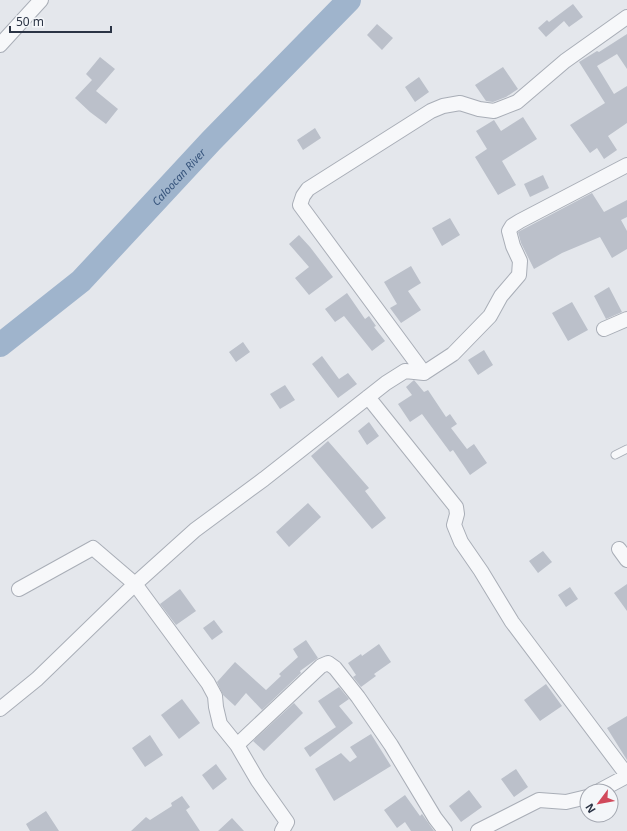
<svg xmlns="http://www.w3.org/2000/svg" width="627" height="831" viewBox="0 0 627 831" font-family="'Noto Sans',sans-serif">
	<rect width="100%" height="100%" fill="#e4e7ec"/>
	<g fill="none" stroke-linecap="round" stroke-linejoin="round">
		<path stroke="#9fb4cc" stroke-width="24" id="s1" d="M 0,345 L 81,281 L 211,141 L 349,0"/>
	</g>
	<path fill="#bbc0ca" d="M 573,4 L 583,17 L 569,27 L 564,21 L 546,37 L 538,28 L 547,20 L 549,22 Z
		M 377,24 L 393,38 L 382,50 L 367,35 Z
		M 627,34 L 627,69 L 617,54 L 597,66 L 614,94 L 627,86 L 627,123 L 608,136 L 617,150 L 604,159 L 597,148 L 590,153 L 570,125 L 605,103 L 579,62 L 597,51 L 599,52 Z
		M 100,57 L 115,69 L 96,91 L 118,109 L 106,124 L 90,112 L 75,98 L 92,80 L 86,74 Z
		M 503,67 L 518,89 L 506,97 L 493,102 L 486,101 L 475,85 Z
		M 419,77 L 429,92 L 415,102 L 405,87 Z
		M 523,117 L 537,139 L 502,161 L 516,185 L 498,195 L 475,157 L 487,149 L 476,131 L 494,120 L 501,131 Z
		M 315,128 L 321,138 L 303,150 L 297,140 Z
		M 543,175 L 549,188 L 530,197 L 524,184 Z
		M 592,193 L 604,212 L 627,200 L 627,217 L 621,220 L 627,231 L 627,249 L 612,258 L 600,237 L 562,253 L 534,269 L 521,243 L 518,232 Z
		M 450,218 L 460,235 L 442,246 L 432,228 Z
		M 299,235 L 310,247 L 333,277 L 309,295 L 295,278 L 309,267 L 289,244 Z
		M 411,266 L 421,283 L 408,291 L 421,310 L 401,323 L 390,308 L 397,304 L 384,282 Z
		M 609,287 L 622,312 L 606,319 L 594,296 Z
		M 347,293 L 365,319 L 369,316 L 376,326 L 374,327 L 385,341 L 372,351 L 344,316 L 335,322 L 325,309 Z
		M 572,302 L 588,330 L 568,341 L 552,313 Z
		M 243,342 L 250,352 L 236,362 L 229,352 Z
		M 484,350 L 493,365 L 478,375 L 468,360 Z
		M 322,356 L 339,379 L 348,373 L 357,384 L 338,398 L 312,364 Z
		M 414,380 L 424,392 L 428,390 L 446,417 L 450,414 L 457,424 L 451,428 L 467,449 L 474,444 L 487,463 L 470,475 L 453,450 L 450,452 L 422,414 L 410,422 L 398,404 L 412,395 L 406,387 Z
		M 285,385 L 295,400 L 280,409 L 270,394 Z
		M 369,422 L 379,436 L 367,445 L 358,431 Z
		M 328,441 L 369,488 L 365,491 L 386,518 L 372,529 L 311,456 Z
		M 308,503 L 321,517 L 289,547 L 276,532 Z
		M 543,551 L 552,562 L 538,573 L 529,561 Z
		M 627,584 L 627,611 L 614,593 Z
		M 570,587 L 578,599 L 566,607 L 558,595 Z
		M 180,589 L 196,611 L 176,625 L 160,604 Z
		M 214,620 L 223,632 L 212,640 L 203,628 Z
		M 306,640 L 318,658 L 300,671 L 301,673 L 262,710 L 246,693 L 235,706 L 223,695 L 217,682 L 235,662 L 266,690 L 281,676 L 279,674 L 298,657 L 293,649 Z
		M 379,644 L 391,662 L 374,674 L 376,676 L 361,687 L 353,677 L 356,675 L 348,663 L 361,654 L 362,656 Z
		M 546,684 L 562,706 L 540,721 L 524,700 Z
		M 339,687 L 349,699 L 339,706 L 353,723 L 340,733 L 318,701 Z
		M 182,699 L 200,723 L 179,739 L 161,715 Z
		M 294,703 L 303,713 L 264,751 L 253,741 Z
		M 627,716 L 627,760 L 607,728 Z
		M 336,727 L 340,733 L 310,757 L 304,748 Z
		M 371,734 L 391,766 L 334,801 L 315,769 L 341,753 L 350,762 L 357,757 L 350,747 Z
		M 150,735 L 163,755 L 145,767 L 132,748 Z
		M 216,764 L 227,779 L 213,790 L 202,775 Z
		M 516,769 L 528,787 L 514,797 L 501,779 Z
		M 469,790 L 482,807 L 461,822 L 449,806 Z
		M 405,795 L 420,816 L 422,814 L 434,831 L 411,831 L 405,822 L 397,828 L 384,810 Z
		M 182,796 L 190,807 L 186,810 L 200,831 L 131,831 L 146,817 L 150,820 L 172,806 L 171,803 Z
		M 46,811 L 59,831 L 30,831 L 26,824 Z
		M 232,818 L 244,831 L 218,831 Z"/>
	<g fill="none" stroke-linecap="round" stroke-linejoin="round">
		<defs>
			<path id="service" d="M 615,455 L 627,449"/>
			<path id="minor" d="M 0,45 L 41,0
				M 604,329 L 627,319
				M 424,373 L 300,205 L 303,196 L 308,189 L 431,111 L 443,106 L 460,103 L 479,109 L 494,111 L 517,102 L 565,61 L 627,17
				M 368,397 L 456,507 L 457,514 L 454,525 L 461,542 L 481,571 L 512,622 L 627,775
				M 619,549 L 627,560
				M 19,589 L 93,548 L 135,584 L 208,683 L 215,696 L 216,707 L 220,724 L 237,745 L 258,781 L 287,822 L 282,831
				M 0,709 L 37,679 L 135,584 L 195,530 L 264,479 L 386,383 L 405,371 L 424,373 L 453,354 L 490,316 L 501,296 L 519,275 L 520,261 L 513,246 L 509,231 L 512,226 L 520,221 L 627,165
				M 237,745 L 321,666 L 328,663 L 335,668 L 358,697 L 391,745 L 435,818 L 445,831
				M 599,791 L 627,776
				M 478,831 L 539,800 L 566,802 L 587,797"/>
		</defs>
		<use href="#service" stroke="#a9aeb7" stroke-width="9"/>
		<use href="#minor" stroke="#a9aeb7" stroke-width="16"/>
		<use href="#service" stroke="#f7f8fa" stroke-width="7"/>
		<use href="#minor" stroke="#f7f8fa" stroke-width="14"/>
	</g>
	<g text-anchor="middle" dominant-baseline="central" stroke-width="4" stroke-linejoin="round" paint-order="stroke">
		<g font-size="11" font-style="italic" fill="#34527a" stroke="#f4f6f9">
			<text stroke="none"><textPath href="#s1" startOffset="246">Caloocan River</textPath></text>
		</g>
	</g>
	<g transform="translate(599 803) rotate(238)"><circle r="19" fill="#f4f6f9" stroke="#a4a8b1"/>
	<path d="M0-3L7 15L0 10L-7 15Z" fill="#d1495b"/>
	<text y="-6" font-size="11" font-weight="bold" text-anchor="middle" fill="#2b3445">N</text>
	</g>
	<path d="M10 26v6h101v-6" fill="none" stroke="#2b3445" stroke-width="2"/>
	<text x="16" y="26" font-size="12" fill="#2b3445" stroke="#f4f6f9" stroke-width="3" paint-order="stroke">50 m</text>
</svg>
